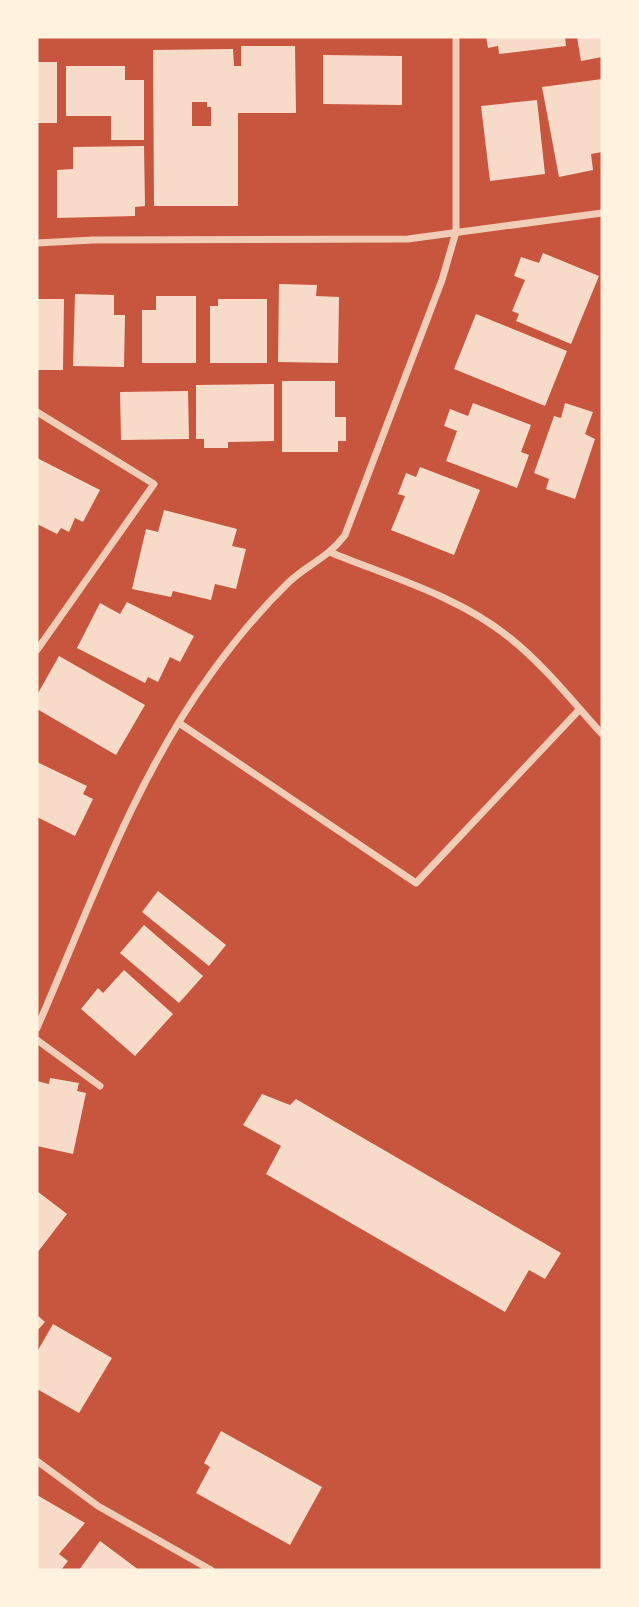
<svg xmlns="http://www.w3.org/2000/svg" width="639" height="1607" viewBox="0 0 639 1607" font-family="Lato,sans-serif">
	<rect width="100%" height="100%" fill="#c8553d"/>
	<path fill="#f7dbc8" fill-rule="evenodd" d="M 486,37 L 565,37 L 566,46 L 499,54 L 498,46 L 488,48 Z
		M 577,37 L 602,37 L 602,57 L 581,61 Z
		M 241,46 L 295,46 L 296,113 L 238,113 L 238,206 L 154,206 L 153,50 L 233,49 L 234,66 L 241,66 ZM 192,102 L 207,102 L 207,107 L 211,107 L 211,126 L 192,126 Z
		M 323,55 L 402,56 L 402,105 L 323,104 Z
		M 37,62 L 57,62 L 57,123 L 37,123 Z
		M 66,66 L 125,66 L 125,80 L 144,80 L 144,140 L 111,140 L 111,116 L 66,116 Z
		M 602,79 L 602,152 L 591,154 L 593,170 L 559,177 L 542,87 Z
		M 537,100 L 545,174 L 490,181 L 481,106 Z
		M 144,146 L 145,206 L 135,207 L 135,216 L 57,218 L 57,170 L 73,169 L 73,147 Z
		M 543,253 L 599,276 L 571,344 L 516,321 L 519,314 L 512,311 L 525,280 L 514,276 L 521,257 L 539,263 Z
		M 279,284 L 317,285 L 316,296 L 339,297 L 338,363 L 278,362 Z
		M 75,294 L 114,295 L 114,315 L 125,315 L 124,367 L 73,366 Z
		M 156,296 L 196,296 L 196,363 L 142,363 L 142,310 L 156,310 Z
		M 37,299 L 64,299 L 63,370 L 37,370 Z
		M 218,299 L 267,299 L 267,363 L 210,363 L 210,306 L 218,306 Z
		M 476,314 L 567,351 L 545,406 L 454,369 Z
		M 282,381 L 335,381 L 335,417 L 346,417 L 346,441 L 338,441 L 338,452 L 282,452 Z
		M 274,384 L 274,441 L 228,442 L 228,448 L 204,448 L 204,439 L 196,439 L 196,385 Z
		M 188,391 L 189,439 L 121,440 L 120,392 Z
		M 473,403 L 531,425 L 521,452 L 529,455 L 517,488 L 446,461 L 457,431 L 444,426 L 450,409 L 468,416 Z
		M 565,403 L 593,412 L 585,434 L 595,439 L 575,499 L 546,489 L 549,479 L 534,473 L 554,416 L 561,418 Z
		M 37,458 L 100,490 L 83,522 L 75,518 L 69,532 L 61,528 L 57,534 L 37,524 Z
		M 420,467 L 480,490 L 454,555 L 391,530 L 405,496 L 398,494 L 406,473 L 416,477 Z
		M 164,510 L 237,529 L 232,546 L 246,549 L 236,589 L 215,584 L 211,600 L 173,591 L 171,597 L 132,589 L 146,529 L 158,532 Z
		M 127,602 L 194,636 L 180,662 L 170,657 L 158,682 L 148,677 L 145,683 L 77,648 L 100,603 L 120,614 Z
		M 59,656 L 145,705 L 116,755 L 37,709 L 37,695 Z
		M 37,762 L 87,786 L 83,794 L 93,799 L 75,836 L 37,817 Z
		M 158,891 L 226,945 L 209,966 L 142,912 Z
		M 144,925 L 203,976 L 179,1003 L 120,953 Z
		M 124,970 L 173,1014 L 135,1056 L 81,1009 L 98,988 L 103,993 Z
		M 50,1078 L 79,1083 L 77,1091 L 86,1093 L 73,1154 L 37,1146 L 37,1081 L 49,1084 Z
		M 262,1094 L 290,1105 L 296,1099 L 561,1253 L 545,1279 L 529,1270 L 505,1312 L 266,1174 L 281,1146 L 243,1125 Z
		M 37,1191 L 67,1214 L 37,1253 Z
		M 37,1315 L 45,1322 L 37,1331 Z
		M 53,1324 L 112,1358 L 79,1413 L 37,1389 L 37,1352 Z
		M 221,1431 L 322,1487 L 290,1545 L 196,1493 L 210,1467 L 204,1463 Z
		M 37,1495 L 85,1523 L 59,1554 L 68,1561 L 61,1570 L 37,1570 Z
		M 100,1541 L 139,1570 L 79,1570 Z"/>
	<g fill="none" stroke-linecap="round" stroke-linejoin="round">
		<path stroke="#f1ccb7" stroke-width="7" d="M 37,243 L 93,240 L 408,239 L 602,213
			M 37,412 L 154,484 L 37,650
			M 332,553 C 391,577 460,597 510,638 C 545,666 572,701 602,734
			M 179,723 L 416,883 L 580,709
			M 37,1028 C 89,909 133,782 210,675 C 233,643 260,610 289,582 C 308,564 328,558 345,535 L 442,280 L 456,232 L 456,37
			M 37,1040 L 100,1086
			M 37,1461 L 98,1506 L 211,1570"/>
	</g>
	<rect width="639" height="1607" fill="none" stroke="#fff3e0" stroke-width="77"/>
</svg>
